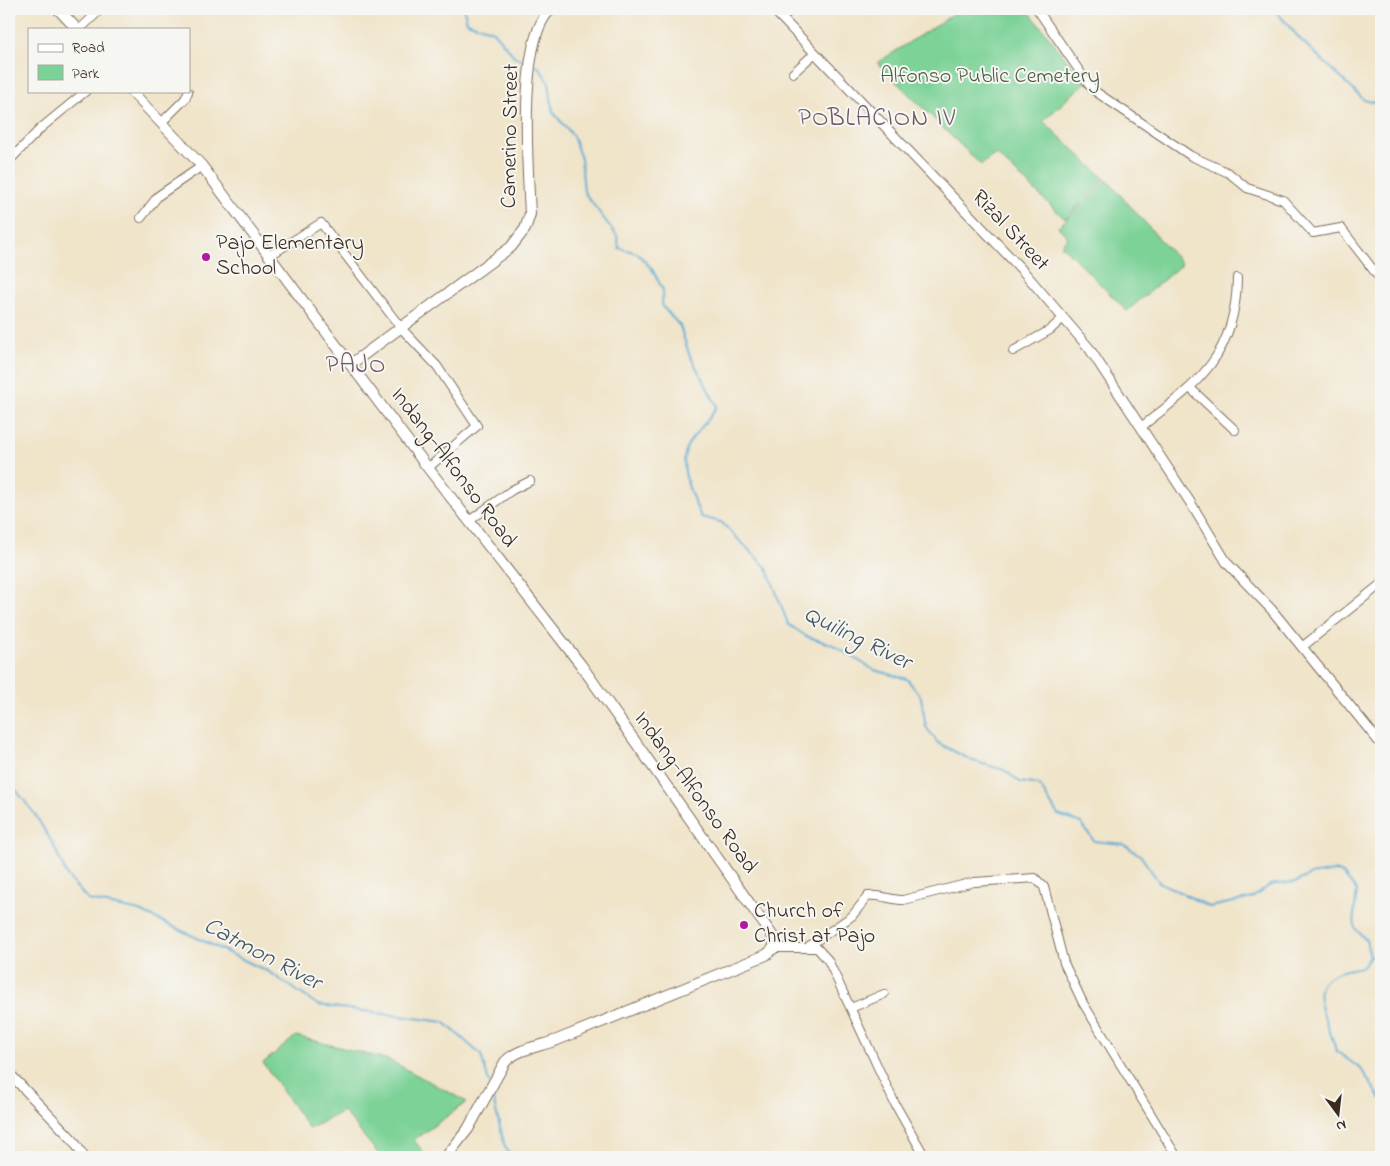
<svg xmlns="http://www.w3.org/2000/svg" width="1390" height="1166" viewBox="0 0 1390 1166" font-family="'Indie Flower',sans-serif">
	<rect width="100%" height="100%" fill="#f6f6f2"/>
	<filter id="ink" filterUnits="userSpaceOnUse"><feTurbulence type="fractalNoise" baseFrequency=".02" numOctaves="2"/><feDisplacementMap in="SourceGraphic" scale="10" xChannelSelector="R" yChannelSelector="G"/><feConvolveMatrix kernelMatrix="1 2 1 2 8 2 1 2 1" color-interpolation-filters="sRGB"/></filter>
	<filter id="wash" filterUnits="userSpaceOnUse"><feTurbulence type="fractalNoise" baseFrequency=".0096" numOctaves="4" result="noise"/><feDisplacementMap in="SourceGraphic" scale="20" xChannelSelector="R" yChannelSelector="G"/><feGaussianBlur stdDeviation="1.12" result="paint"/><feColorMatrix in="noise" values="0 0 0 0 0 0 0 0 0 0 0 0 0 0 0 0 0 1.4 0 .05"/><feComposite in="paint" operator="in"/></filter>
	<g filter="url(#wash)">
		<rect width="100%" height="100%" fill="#f0e4c9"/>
		<path fill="#7bd297" stroke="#5b7e5a" d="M 961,9 L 1027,9 L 1085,83 L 1043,121 L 1105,179 L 1065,219 L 996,154 L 981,165 L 877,63 Z
			M 1107,180 L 1182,264 L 1127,311 L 1061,245 L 1068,237 L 1058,227 Z
			M 296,1036 L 389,1060 L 467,1102 L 414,1140 L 427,1157 L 381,1157 L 343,1111 L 309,1129 L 263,1063 Z"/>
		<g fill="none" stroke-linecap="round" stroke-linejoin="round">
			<path stroke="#5aaad4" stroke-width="2" d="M 464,9 L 467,22 L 493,31 L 515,57 L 527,62
				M 1274,9 L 1300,39 L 1364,100 L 1381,104
				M 533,65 L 539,67 L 549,83 L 553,112 L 573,136 L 581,159 L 584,192 L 617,236 L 619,248 L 637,253 L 652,269 L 663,290 L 662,306 L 680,326 L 689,354 L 717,406 C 710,420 697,430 689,443 C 676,465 692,496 701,517 L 721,522 L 767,568 L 788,624 L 806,636 L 833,645 L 874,670 L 907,679 L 921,697 L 926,727 L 938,743 L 973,761 L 1004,770 L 1020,782 L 1039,785 L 1058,815 L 1081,823 L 1094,841 L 1123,844 L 1140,855 L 1159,882 L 1210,907 L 1252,898 L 1270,885 L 1296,882 L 1310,875 L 1335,871 L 1343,874 L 1357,891 L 1354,915 L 1355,928 L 1366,940 L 1370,956 L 1363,967 C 1294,975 1325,1008 1336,1051 L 1361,1069 L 1381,1099
				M 9,781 L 34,813 L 53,844 L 67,876 L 88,900 L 140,911 L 269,972 L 318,1005 L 444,1022 L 481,1055 L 489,1083
				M 492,1095 L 505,1147 L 511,1157"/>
		</g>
	</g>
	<g filter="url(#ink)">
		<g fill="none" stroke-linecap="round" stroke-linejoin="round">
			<defs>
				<path id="minor" d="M 1037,9 L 1089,85 L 1096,92 L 1191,156 L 1229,173 L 1247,188 L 1283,200 L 1313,233 L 1341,228 L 1381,280
					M 781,17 L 792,9
					M 80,29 L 101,9
					M 793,73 L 815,53
					M 161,123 L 185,99 L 188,92
					M 9,161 L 41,128 L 86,91
					M 141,218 L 158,196 L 202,166
					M 269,256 L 321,223 L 401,328 L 437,366 L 477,426 L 428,468
					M 1013,351 L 1050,330 L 1063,318
					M 1190,388 L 1235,430
					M 1141,427 C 1198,383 1236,356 1237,278
					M 469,521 L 512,490 L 530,481
					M 1302,647 L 1381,584
					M 809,946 L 852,916 L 868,896 C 880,894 891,900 903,900 L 974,882 L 1035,878 L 1044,887 L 1064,963 L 1083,1003 L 1177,1157
					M 774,948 L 817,948 L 828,960 L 895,1104 L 925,1157
					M 851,1008 L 884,994"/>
				<path id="tertiary" d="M 773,9 L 1023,271 L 1089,348 L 1190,502 L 1227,563 L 1271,609 L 1381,744
					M 9,1073 L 73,1140 L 84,1157"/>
				<path id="secondary" d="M 58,9 L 77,29
					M 131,91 L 202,166 L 428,468 L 581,665 L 774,938 L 774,948 L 766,955 L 557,1040 C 539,1047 518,1048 505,1062 L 468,1129 L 446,1157
					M 351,364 L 511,247 L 525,229 L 530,214 C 528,169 517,39 551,9"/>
			</defs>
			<use href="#minor" stroke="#7a6b5a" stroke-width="10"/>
			<use href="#tertiary" stroke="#7a6b5a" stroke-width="11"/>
			<use href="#secondary" stroke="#7a6b5a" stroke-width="12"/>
			<use href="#minor" stroke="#fff" stroke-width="8"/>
			<use href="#tertiary" stroke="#fff" stroke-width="9"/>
			<use href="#secondary" stroke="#fff" stroke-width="10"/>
		</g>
	</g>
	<g fill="#b5179e" stroke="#f6f6f2" stroke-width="2">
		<circle cx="206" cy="257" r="5"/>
		<circle cx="744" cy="925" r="5"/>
	</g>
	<g text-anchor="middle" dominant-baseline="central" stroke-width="4" stroke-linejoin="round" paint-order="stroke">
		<g font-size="22" fill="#4e5c42" stroke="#f6f6f2">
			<text x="990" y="77">Alfonso Public Cemetery</text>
		</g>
		<g font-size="22" fill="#3b2a1e" stroke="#f6f6f2">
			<text transform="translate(511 136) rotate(-89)">Camerino Street</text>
			<text transform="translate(1010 231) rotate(47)">Rizal Street</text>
			<text transform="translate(453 468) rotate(53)">Indang-Alfonso Road</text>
			<text transform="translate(695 793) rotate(54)">Indang-Alfonso Road</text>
		</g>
		<g font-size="22" fill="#3b2a1e" stroke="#f6f6f2" text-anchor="start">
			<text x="216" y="244">Pajo Elementary<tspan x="216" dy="25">School</tspan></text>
			<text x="754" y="912">Church of<tspan x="754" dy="25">Christ at Pajo</tspan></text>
		</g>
		<g font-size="24" font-style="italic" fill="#46575e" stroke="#f6f6f2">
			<text transform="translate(857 639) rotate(26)">Quiling River</text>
			<text transform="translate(262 955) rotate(28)">Catmon River</text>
		</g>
		<g font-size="25" letter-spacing="1" fill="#705864" stroke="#f6f6f2">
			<text x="877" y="119">POBLACION IV</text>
			<text x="356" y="366">PAJO</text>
		</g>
	</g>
	<rect width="1390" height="1166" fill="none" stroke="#f6f6f2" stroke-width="30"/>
	<rect x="28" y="28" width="162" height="65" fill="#f6f6f2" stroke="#aba49d"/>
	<rect x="38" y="44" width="25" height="8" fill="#ffffff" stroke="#aba49d"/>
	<text x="72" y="52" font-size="15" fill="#3b2a1e">Road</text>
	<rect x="38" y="65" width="25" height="15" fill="#7bd297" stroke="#aba49d"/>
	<text x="72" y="78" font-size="15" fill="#3b2a1e">Park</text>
	<g transform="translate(1338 1114) rotate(165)" stroke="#f6f6f2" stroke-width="4" paint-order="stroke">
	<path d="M0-4L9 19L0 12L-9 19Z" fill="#3b2a1e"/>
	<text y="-8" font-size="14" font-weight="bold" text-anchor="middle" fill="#3b2a1e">N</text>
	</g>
</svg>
